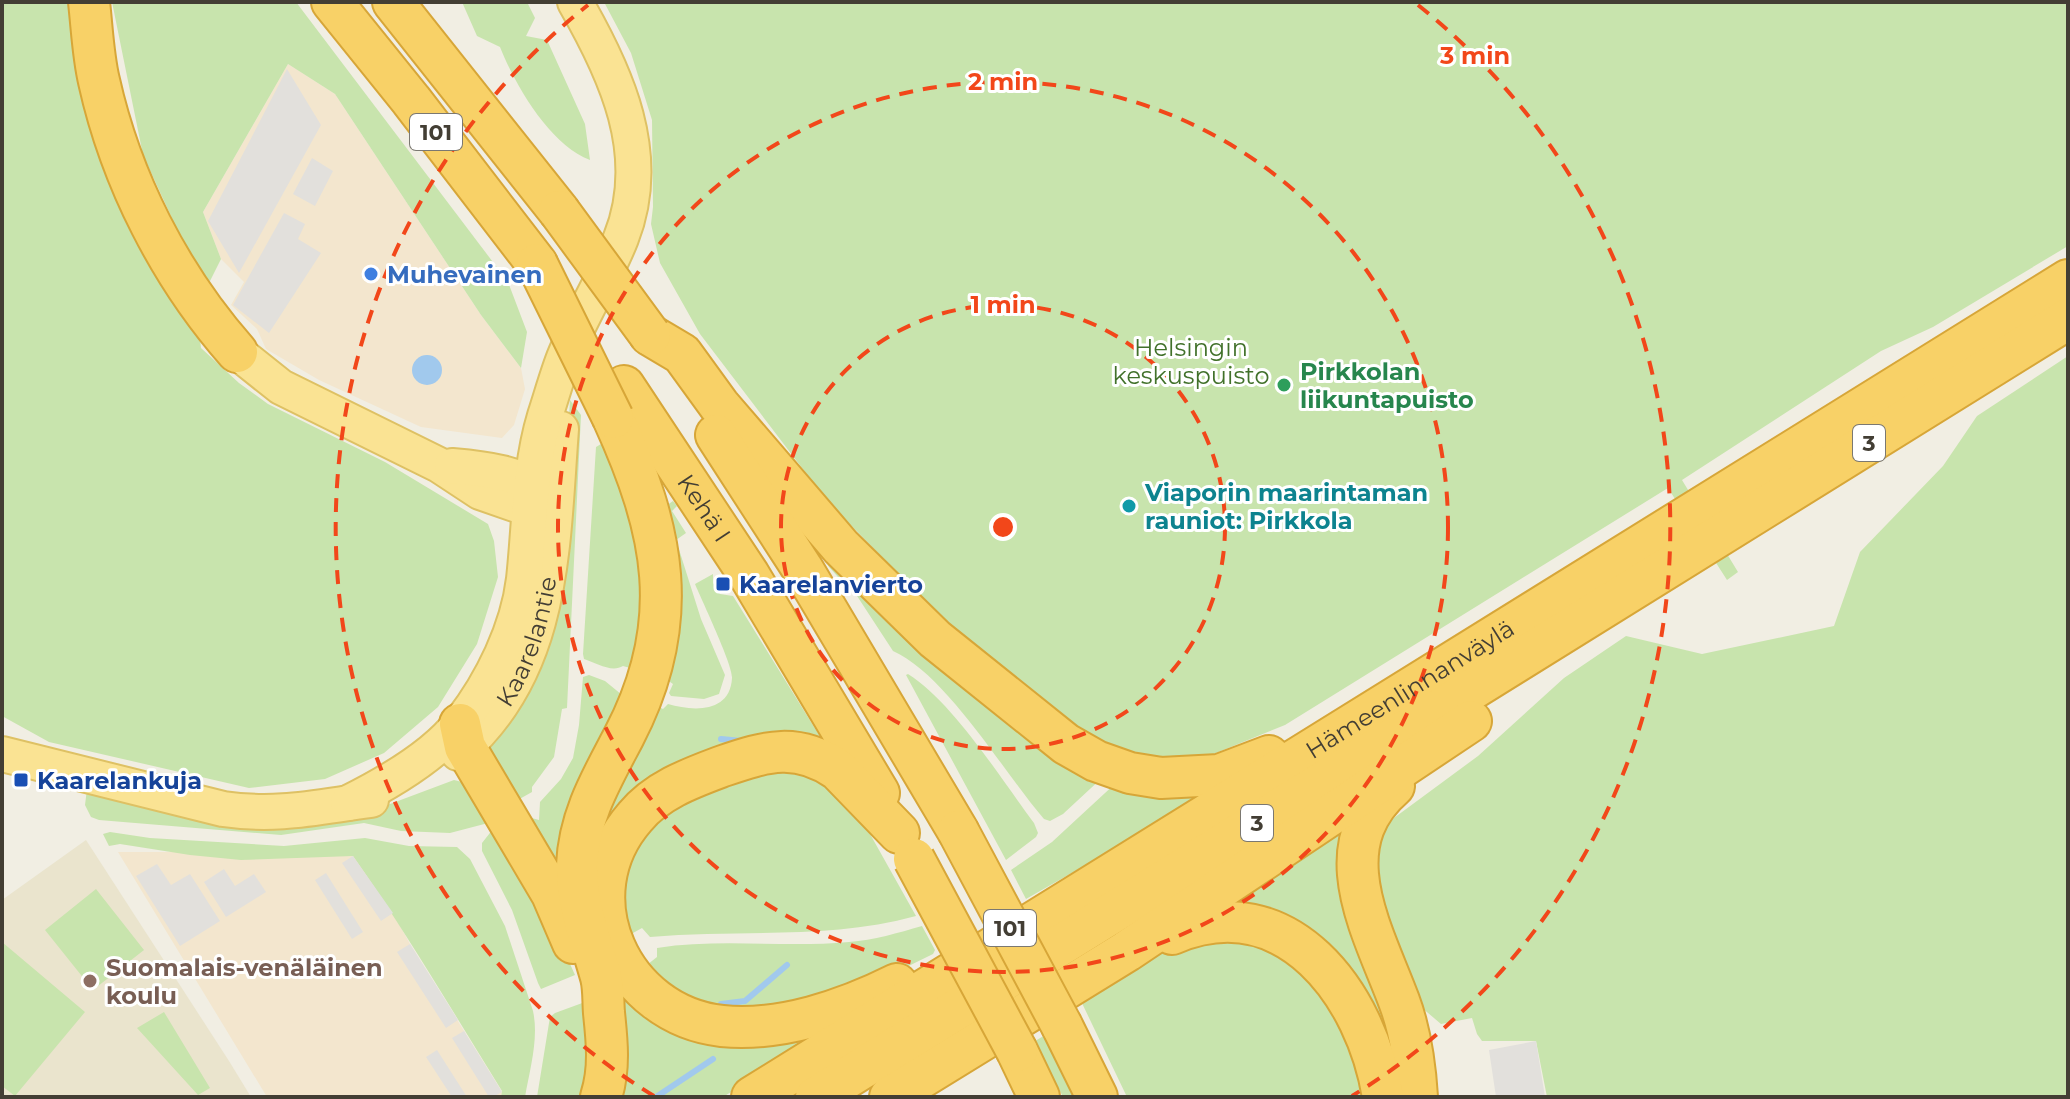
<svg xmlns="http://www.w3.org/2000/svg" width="2070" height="1099" viewBox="0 0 2070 1099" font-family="Montserrat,sans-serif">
	<rect width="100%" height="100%" fill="#f1eee3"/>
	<path fill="#f3e6ce" d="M 288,64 L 335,94 L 481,315 L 521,368 L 525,389 L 514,425 L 502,438 L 421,427 L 319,380 L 266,349 L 257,329 L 231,305 L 244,282 L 221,259 L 203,212 Z
		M 355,844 L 410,944 L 502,1092 L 501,1097 L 267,1097 L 118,852 L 237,852 Z"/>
	<path fill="#eae4cd" d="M 86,840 L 229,1061 L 251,1097 L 2,1097 L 2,900 Z"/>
	<path fill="#c8e4ad" d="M 2,2 L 69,2 L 82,99 L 107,175 L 171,299 L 200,339 L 201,348 L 239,383 L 268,404 L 385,462 L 488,524 L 494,541 L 498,577 L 477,644 L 438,707 L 384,753 L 325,779 L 249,788 L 49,742 L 2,716 Z
		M 112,2 L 296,2 L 508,282 L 527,332 L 521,368 L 481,315 L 335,94 L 288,64 L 203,212 L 221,259 L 210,281 L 197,273 L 143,155 Z
		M 462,2 L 527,2 L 535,18 L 526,36 L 547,40 L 585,124 L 590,160 C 550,145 515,85 500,47 L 477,36 Z
		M 604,2 L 2068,2 L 2068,246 L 1933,327 L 1881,351 L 1682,480 L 1738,572 L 1727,580 L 1668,488 L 1285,725 L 1211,755 L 1164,760 L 1133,759 L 1090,736 L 1004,677 L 948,624 L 828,502 L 700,334 L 660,263 L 651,224 L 653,207 L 652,120 L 631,53 Z
		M 2068,356 L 2068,1097 L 1547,1097 L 1536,1041 L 1482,1041 L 1477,1034 L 1472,1018 L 1441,1024 L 1421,1007 L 1375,881 L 1379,829 L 1478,756 L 1564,678 L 1626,636 L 1702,654 L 1834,626 L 1860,552 L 1943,466 L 1977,416 Z
		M 570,400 L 581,415 L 567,708 L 562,709 L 554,757 L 532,787 L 532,792 L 516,801 L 521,810 L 526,808 L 528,817 L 539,820 L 540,802 L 561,779 L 573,758 L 579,725 L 583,677 L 589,675 L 605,681 L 627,699 C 606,741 561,808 561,855 C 562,875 569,897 573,917 L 484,745 C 495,726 513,711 523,690 C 568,603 563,496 570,400 Z
		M 606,441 L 629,489 L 648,597 L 637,670 L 623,666 C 612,673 596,663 584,659 L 583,654 L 596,447 Z
		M 673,501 L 677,506 L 672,511 L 686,533 L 676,540 L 701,619 L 725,675 L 719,694 L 704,699 L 671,696 L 669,693 L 673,684 L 663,677 L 660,510 Z
		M 814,538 L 1104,776 L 1063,814 L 1050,821 L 1044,819 C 1004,773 947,675 893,651 L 844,576 L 838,577 L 829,567 Z
		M 713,574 L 713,583 L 720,594 L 733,596 L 832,756 L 730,752 L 587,852 L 652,704 L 663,709 L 668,704 C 692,711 730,714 732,678 C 733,665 702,601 695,584 Z
		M 908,674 C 953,702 1001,779 1034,823 L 1038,833 L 1036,837 L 1006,860 L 906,675 Z
		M 800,763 L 856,809 L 916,916 C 829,940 739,929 650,937 L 642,928 L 624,938 L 616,882 L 663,804 Z
		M 454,780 L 470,784 L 489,804 L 528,871 L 575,975 L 541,989 L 538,983 L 512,910 L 482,851 L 482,843 L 493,829 L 492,822 L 450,833 L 401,831 L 364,823 L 281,835 L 99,820 L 91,817 L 85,805 L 87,789 L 236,822 L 277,826 L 374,810 Z
		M 1118,781 L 1214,792 L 1026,899 L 1011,870 L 1052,842 Z
		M 1359,810 L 1406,1068 L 1370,1020 L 1214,911 Z
		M 110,832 L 150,838 L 284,846 L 365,838 L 409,846 L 457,847 L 470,859 L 505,926 L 533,1011 C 539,1038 530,1069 525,1097 L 501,1097 L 502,1091 C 453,1012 406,932 353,856 L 241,860 L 190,855 L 120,844 L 109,846 L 103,834 Z
		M 96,889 L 144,950 L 93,990 L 45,930 Z
		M 922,926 L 935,950 L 933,954 L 878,981 L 824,1001 L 716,1016 L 638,972 L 657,957 L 657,948 C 720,938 785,948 849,942 C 874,940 898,933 922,926 Z
		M 1256,935 L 1333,998 L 1371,1097 L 1127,1097 L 1080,999 L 1179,942 Z
		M 2,942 L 85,1012 L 15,1096 L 2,1086 Z
		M 623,993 L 637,1009 L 656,1022 L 826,1033 L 723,1097 L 615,1097 Z
		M 585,1002 C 589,1034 590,1066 582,1097 L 537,1097 L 550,1017 L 555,1013 Z
		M 164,1012 L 210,1088 L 198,1095 L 137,1028 Z
		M 1047,1034 L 1076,1097 L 1063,1097 L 1035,1041 Z"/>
	<path fill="#e2e0dc" d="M 287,69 L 321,125 L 239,273 L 208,221 Z
		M 312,158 L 333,171 L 315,206 L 293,194 Z
		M 284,213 L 305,224 L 298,239 L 321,253 L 269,333 L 233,305 Z
		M 353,856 L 393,913 L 381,921 L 342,863 Z
		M 157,864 L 171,885 L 190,874 L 220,921 L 180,946 L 136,876 Z
		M 224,869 L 235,886 L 254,874 L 266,892 L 226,917 L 204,882 Z
		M 326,873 L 363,932 L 352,939 L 315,880 Z
		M 410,944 L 458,1020 L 446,1028 L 397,952 Z
		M 464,1031 L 502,1092 L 493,1097 L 489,1097 L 452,1038 Z
		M 1536,1041 L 1545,1097 L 1496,1097 L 1489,1050 Z
		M 437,1050 L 467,1097 L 452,1097 L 426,1057 Z"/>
	<path fill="#a1c9ed" d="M412 370a15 15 0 1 1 30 0a15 15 0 1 1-30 0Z"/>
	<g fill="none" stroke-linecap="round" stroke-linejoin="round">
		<path stroke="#a1c9ed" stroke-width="6" d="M 721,739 L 742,741
			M 721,1004 L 745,1001 L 787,965
			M 656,1097 L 713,1059"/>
		<defs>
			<g id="major">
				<path d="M 237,352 L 281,387 L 439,465 L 480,492 L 529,509 L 548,502"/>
				<path d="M 452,466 C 486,469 521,473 549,494"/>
				<path id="s1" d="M 458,753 C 555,670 552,546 561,429"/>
				<path d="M 2,754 L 223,809 C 278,817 317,807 371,800"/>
				<path d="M 348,803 C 386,784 435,756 461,722 C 492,682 518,629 524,579 C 530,525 529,469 545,416 C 551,398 557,376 564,358 C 580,317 605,279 621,238 C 654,155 616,73 575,2"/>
			</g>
			<g id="highway">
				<path d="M 89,2 C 92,28 93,56 99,81 C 121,180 170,276 237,352"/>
				<path d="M 332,2 L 411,100 L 537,264"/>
				<path d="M 393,2 L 559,211"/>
				<path d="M 650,335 L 682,354 L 719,405 L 841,547 L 935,639 L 1066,744 L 1096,761 L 1130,773 L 1161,778 L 1219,775 L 1269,756"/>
				<path id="s2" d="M 624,386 L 749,575 L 879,793"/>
				<path d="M 716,435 L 802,568 L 958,831"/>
				<path d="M 460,724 L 465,747 L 552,894 L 573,943"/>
				<path d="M 1394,786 C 1323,847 1373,931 1399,1001 C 1411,1033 1415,1064 1417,1097"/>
				<path d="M 1172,934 C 1287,885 1367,995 1383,1097"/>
				<path d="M 897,984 C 845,1010 780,1032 722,1026 C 621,1015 566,896 635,817 C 657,790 691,778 723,766 C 767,751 797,742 838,770 L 899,833"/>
				<path d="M 1062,1026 L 1097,1097"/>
				<path d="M 1017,1051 L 1039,1097"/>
				<path d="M 601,1097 C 610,1069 607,1041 604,1013 C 603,1001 604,989 601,977 C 591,941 576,903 577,865 C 579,816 602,778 624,736 C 684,621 664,530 613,418"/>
				<path id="s3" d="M 752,1097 L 2068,280"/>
				<path d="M 816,1097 L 2068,319"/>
				<path d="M 890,1097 L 1127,951 L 1471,721"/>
			</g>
		</defs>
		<use href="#major" stroke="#dec164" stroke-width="38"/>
		<use href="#highway" stroke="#d7a638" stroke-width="44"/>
		<use href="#major" stroke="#fae393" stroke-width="34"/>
		<use href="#highway" stroke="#f8d167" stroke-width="40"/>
		<defs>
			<path id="highway-bridge" d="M 559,211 L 650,335
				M 537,264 L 613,418
				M 958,831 L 1062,1026
				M 914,859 L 1017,1051"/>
		</defs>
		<use href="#highway-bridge" stroke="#d7a638" stroke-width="44" stroke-linecap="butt"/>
		<use href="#highway-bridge" stroke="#f8d167" stroke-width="40"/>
	</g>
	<g fill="none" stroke="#f2471a" stroke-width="4" stroke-dasharray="14 10">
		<circle cx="1003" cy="527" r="222"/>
		<circle cx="1003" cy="527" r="445"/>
		<path d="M654 1096A667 667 0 0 1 588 5M1418 5A667 667 0 0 1 1352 1096"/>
	</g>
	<circle fill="#3f7fe0" stroke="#fff" stroke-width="3" cx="371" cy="274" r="8"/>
	<circle fill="#2e9e5b" stroke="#fff" stroke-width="3" cx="1284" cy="385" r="8"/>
	<circle fill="#0f9aa8" stroke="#fff" stroke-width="3" cx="1129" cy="506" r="8"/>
	<g fill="#1a4fb4" stroke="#fff" stroke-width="3">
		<rect x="715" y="576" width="16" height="16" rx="4"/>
		<rect x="13" y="772" width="16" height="16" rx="4"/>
	</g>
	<circle fill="#8d6e63" stroke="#fff" stroke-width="3" cx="90" cy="981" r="8"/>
	<g text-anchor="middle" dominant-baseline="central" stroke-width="6" stroke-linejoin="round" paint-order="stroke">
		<g fill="#fff" stroke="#7b7871" stroke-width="2">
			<rect x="410" y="114" width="52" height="36" rx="6"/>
			<rect x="1853" y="425" width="32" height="36" rx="6"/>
			<rect x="1241" y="805" width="32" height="36" rx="6"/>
			<rect x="984" y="910" width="52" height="36" rx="6"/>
		</g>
		<g font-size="22" font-weight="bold" fill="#433e34">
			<text x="436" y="132">101</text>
			<text x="1869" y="443">3</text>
			<text x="1257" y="823">3</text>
			<text x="1010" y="928">101</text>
		</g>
		<g font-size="24" font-weight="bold" fill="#366cbe" stroke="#fff" text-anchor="start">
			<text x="387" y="274">Muhevainen</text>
		</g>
		<g font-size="24" fill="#41712a" stroke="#fff">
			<text x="1191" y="347">Helsingin<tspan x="1191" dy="28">keskuspuisto</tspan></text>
		</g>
		<g font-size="24" font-weight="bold" fill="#27864d" stroke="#fff" text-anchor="start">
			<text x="1300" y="371">Pirkkolan<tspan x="1300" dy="28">liikuntapuisto</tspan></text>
		</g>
		<g font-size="24" font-weight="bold" fill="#0d838f" stroke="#fff" text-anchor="start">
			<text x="1145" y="492">Viaporin maarintaman<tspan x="1145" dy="28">rauniot: Pirkkola</tspan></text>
		</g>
		<g font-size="24" fill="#433e34" stroke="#fff">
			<text stroke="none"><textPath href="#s2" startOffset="146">Kehä I</textPath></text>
			<text stroke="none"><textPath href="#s1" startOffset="134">Kaarelantie</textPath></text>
			<text stroke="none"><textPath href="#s3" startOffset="774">Hämeenlinnanväylä</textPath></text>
		</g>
		<g font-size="24" font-weight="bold" fill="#164399" stroke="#fff" text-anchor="start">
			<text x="739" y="584">Kaarelanvierto</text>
			<text x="37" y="780">Kaarelankuja</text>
		</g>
		<g font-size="24" font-weight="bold" fill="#785e54" stroke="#fff" text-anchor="start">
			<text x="106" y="967">Suomalais-venäläinen<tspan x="106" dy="28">koulu</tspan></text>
		</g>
	</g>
	<circle cx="1003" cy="527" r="12" fill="#f2471a" stroke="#fff" stroke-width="4"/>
	<g font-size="24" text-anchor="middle" font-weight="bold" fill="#f2471a" stroke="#fff" stroke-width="6" stroke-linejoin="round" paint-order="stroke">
		<text x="1475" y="64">3 min</text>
		<text x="1003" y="90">2 min</text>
		<text x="1003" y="313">1 min</text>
	</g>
	<rect width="2070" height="1099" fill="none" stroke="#433e34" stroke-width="8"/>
</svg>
